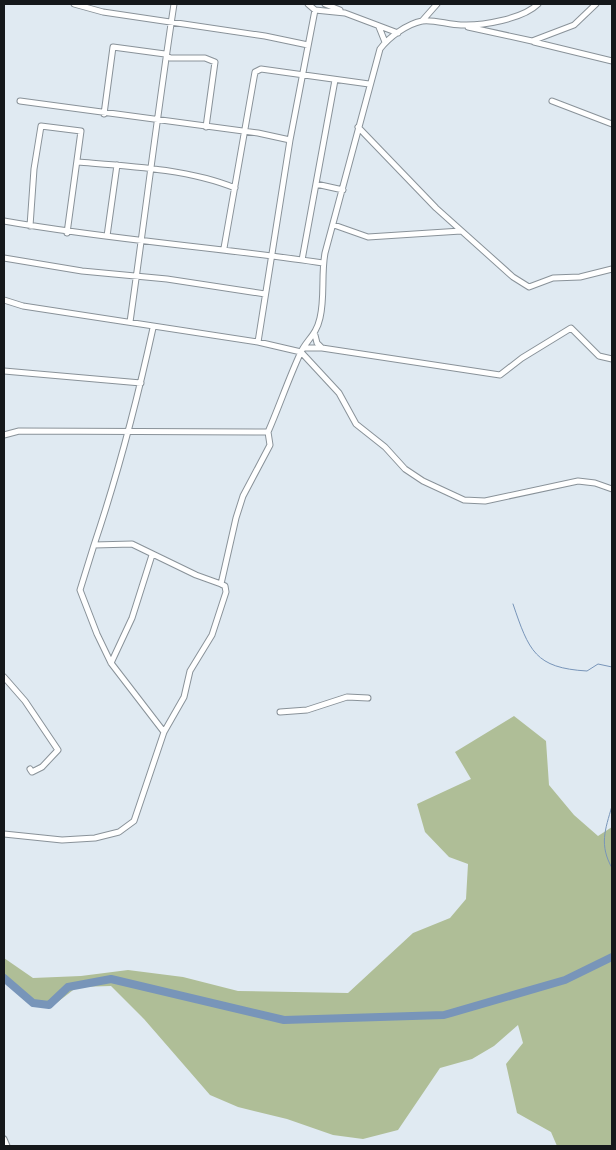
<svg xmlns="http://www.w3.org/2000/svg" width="616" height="1150" viewBox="0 0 616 1150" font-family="'Roboto Serif',serif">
	<rect width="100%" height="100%" fill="#e0eaf2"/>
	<path fill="#afbe97" d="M 514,716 L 546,741 L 549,785 L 574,815 L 598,836 L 612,827 L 612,1146 L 557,1146 L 551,1132 L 517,1113 L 506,1064 L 523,1043 L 518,1025 L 494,1046 L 472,1059 L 440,1068 L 398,1130 L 363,1139 L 333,1135 L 287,1119 L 238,1107 L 210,1095 L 144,1019 L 111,986 L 77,987 L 50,1008 L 34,1005 L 4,981 L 4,958 L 33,978 L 81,976 L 128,970 L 183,977 L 238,991 L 348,993 L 413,933 L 450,918 L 466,899 L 468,864 L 449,857 L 425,832 L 417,804 L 471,779 L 455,752 Z"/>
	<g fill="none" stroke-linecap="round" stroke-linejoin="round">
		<path stroke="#7895b9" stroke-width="1" d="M 513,604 C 529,651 535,668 587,671 L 598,664 L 612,667
			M 612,806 C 605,830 599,845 612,868"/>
		<path stroke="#7895b9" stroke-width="8" d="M 4,978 L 33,1003 L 49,1005 L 68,987 L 111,979 L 284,1020 L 444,1015 L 565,980 L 612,957"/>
		<defs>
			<path id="street" d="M 74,4 L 103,12 L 265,36 L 308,45
				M 308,4 L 315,10 L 345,13 L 398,33
				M 325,4 L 340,10
				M 422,21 L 437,4
				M 379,27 L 385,42
				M 468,27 L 532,41 L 574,25 L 596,4
				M 534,42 L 612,61
				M 20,101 L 258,133 L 290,140
				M 552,101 L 612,124
				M 104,114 L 113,47 L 165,54 L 170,58 L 205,58 L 215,62 L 206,127
				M 358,127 L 436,208 L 513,277 L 529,287 L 553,278 L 580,277 L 612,269
				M 78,162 C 128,166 189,169 235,188
				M 316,184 L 343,190
				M 4,221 C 110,240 217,247 323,263
				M 334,225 L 368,237 L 461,231
				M 30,226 L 34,169 L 41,126 L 81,131 L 67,233
				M 107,236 L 117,165
				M 224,248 L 255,72 L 261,69 L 369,84
				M 4,258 L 82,271 L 167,279 L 265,294
				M 302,260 L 335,80
				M 4,300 L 23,306 L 258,342 L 301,352 L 339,393 L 356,424 L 385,447 L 405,469 L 423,481 L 464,500 L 485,501 L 578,481 L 595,483 L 612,489
				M 130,322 C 145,216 158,109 174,4
				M 315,335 L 317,343 L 322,348 L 500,375 L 522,358 L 571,328 L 599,356 L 612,359
				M 258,342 L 290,140 L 315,10
				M 305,348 L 322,348
				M 4,371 L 141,383
				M 4,435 L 19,431 L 268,432
				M 94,545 L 80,590 L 97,634 L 111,663 L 164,732
				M 221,584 L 236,518 L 243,496 L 270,445 L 268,432 C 279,407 288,380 300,354 C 306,340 316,336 320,318 C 325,297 321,275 325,253 L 380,49 C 389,37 407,24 422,21 C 433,19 449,25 461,25 C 482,26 523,19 538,4
				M 111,663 L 132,618 L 152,555
				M 4,677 L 25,701 L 58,750 L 42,767 L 32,772 L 30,769
				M 280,712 L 307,710 L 347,697 L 368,698
				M 4,834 L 62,840 L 95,838 L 119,832 L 134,821 L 164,732 L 184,697 L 190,671 L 212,635 L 226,592 L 225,586 L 221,584 L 196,575 L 132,544 L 94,545 C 118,474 137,401 153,328
				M 4,1139 L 7,1146"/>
		</defs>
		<use href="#street" stroke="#899299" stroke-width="7"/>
		<use href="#street" stroke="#fff" stroke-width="5"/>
	</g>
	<rect width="616" height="1150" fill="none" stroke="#15181b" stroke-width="10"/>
</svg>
